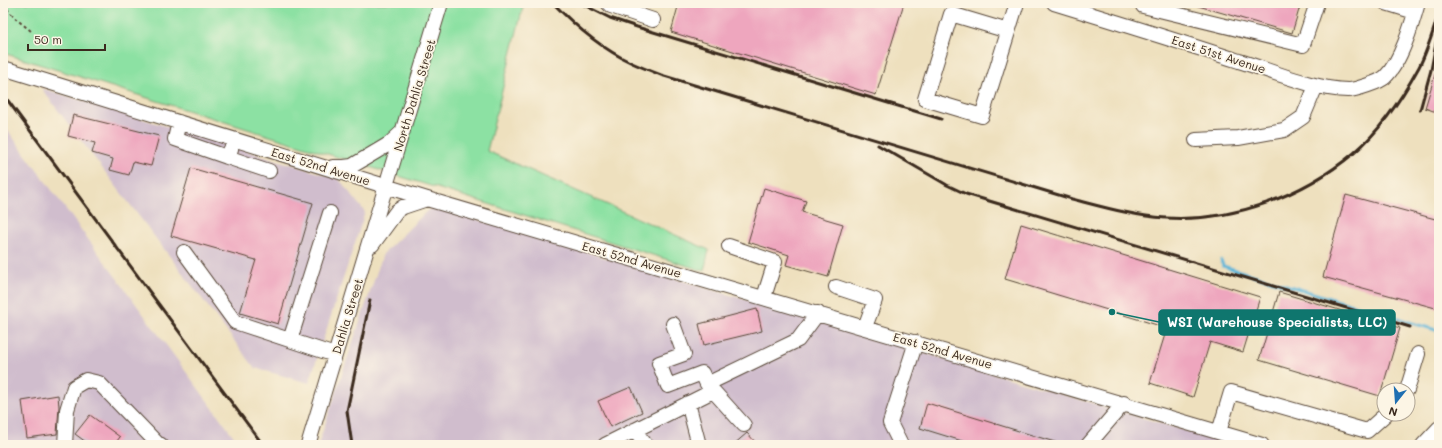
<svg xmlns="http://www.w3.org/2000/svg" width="1442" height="448" viewBox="0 0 1442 448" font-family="Mali,sans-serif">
	<rect width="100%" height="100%" fill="#fcf5e5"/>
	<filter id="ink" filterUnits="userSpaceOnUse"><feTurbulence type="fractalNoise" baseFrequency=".025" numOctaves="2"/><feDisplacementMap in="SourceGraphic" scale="8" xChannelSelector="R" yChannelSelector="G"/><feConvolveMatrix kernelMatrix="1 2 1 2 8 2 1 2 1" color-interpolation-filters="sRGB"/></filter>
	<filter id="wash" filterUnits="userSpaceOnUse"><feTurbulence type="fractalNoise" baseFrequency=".012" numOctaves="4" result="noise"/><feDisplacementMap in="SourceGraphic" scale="16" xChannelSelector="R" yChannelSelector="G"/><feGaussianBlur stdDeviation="0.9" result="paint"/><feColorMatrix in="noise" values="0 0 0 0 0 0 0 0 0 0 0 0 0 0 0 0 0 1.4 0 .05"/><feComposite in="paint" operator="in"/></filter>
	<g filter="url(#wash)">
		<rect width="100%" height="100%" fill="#eee0be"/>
		<path fill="#d0bdcd" d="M 41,88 L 339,179 L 365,212 L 309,383 L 255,368 Z
			M 3,124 L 240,445 L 3,445 Z
			M 432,206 L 1078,399 L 1235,445 L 318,445 L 383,254 Z"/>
		<path fill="#8ce1a3" stroke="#648660" d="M 3,3 L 524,3 L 487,151 L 709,250 L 704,271 L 3,53 Z"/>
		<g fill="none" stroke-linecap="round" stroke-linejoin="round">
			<path stroke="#5bb6d9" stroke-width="3" d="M 1221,260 L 1223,266 L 1439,331"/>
		</g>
		<g id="blocks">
			<path fill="#eea6be" d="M 679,3 L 904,3 L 876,95 L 671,32 Z
				M 1195,3 L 1301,3 L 1292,33 L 1195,5 Z
				M 1437,68 L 1439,68 L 1439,113 L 1425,108 Z
				M 73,115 L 159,136 L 151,166 L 133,162 L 129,175 L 110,170 L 113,159 L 92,153 L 95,143 L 68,136 Z
				M 191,168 L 313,203 L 278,324 L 240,313 L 256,260 L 171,236 Z
				M 764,188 L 806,201 L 802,212 L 843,224 L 828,277 L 786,265 L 789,255 L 748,242 Z
				M 1346,195 L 1439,220 L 1439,309 L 1323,277 Z
				M 1021,224 L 1260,297 L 1243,352 L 1210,342 L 1193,397 L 1150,383 L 1167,328 L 1005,279 Z
				M 1279,292 L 1400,328 L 1380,396 L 1259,360 Z
				M 757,309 L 762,331 L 704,345 L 699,324 Z
				M 631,387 L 642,412 L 610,427 L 598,401 Z
				M 58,395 L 59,407 L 57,434 L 27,438 L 22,401 Z
				M 927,403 L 1058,443 L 1058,445 L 975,445 L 920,428 Z
				M 90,415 L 120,437 L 114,445 L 90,445 L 75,434 Z
				M 747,433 L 758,445 L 733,445 Z"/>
		</g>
	</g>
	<g filter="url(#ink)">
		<use href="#blocks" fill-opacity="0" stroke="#564536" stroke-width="1"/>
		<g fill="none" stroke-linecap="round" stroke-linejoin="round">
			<defs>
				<path id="minor" d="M 608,3 L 611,6 L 653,20
					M 1054,3 C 1116,22 1178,41 1239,61 C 1272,71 1313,89 1348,90 C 1355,90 1380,82 1385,77 C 1401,62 1412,24 1418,3
					M 1386,3 L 1415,12
					M 1143,6 L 1303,45 L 1317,3
					M 1008,31 L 951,14 L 925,99 L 982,116 L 1017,3
					M 3,68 L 427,199 L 1262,445
					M 179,122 L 175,139 L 227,157
					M 1196,140 L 1238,138 L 1284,130 L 1303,117 L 1316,86
					M 231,149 L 227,157 L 269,171
					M 333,167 L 344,167 L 352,166 L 389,144 L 403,131
					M 372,245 L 397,211 L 403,207 L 427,199
					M 729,246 L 775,262 L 764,297
					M 184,252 L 235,322 L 335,355
					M 836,287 L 875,300 L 865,327
					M 673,324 L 684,354 L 659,363 L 668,386 L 702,373 L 707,384
					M 290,340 L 330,213
					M 1407,390 L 1418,354
					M 688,403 L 699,445
					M 744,425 L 707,384 L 798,340 L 818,313
					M 634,430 L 646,445
					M 1219,432 L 1231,392 L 1367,431 L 1386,414
					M 65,445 L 67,410 L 74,387 L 86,380 L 99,383 L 157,443 L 161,445
					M 308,445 L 441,3
					M 605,445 L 713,391
					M 901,445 L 890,423 L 916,342
					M 1088,445 L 1124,403
					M 1423,445 L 1439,428"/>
			</defs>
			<use href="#minor" stroke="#564536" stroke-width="16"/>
			<path stroke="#564536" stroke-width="2" stroke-dasharray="3 3" stroke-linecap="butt" d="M 3,4 L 16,19 L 31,31"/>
			<use href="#minor" stroke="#fff" stroke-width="14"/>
			<path stroke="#3b2a1e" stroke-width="3" d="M 553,3 C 576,27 602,49 632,63 C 641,67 651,71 661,75 L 1072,199 C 1103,207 1134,216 1166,218 C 1233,222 1303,196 1354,153 C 1381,130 1402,98 1419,67 C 1428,50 1433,31 1439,13
				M 580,3 L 610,18 L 637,27 L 941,119
				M 3,94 L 263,445
				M 1420,110 L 1431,70 L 1439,28
				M 878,145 L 947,185 L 966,194 L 1410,327
				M 352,445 L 347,411 L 370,300"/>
		</g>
	</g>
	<g text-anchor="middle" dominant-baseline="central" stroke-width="3.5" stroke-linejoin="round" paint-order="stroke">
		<g font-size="12" fill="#3b2a1e" stroke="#fcf5e5">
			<text transform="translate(1219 54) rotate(18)">East 51st Avenue</text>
			<text transform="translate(414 95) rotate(-73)">North Dahlia Street</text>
			<text transform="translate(321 166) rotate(17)">East 52nd Avenue</text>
			<text transform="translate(632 259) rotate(16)">East 52nd Avenue</text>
			<text transform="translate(347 316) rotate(-73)">Dahlia Street</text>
			<text transform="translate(943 350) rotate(16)">East 52nd Avenue</text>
		</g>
	</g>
	<path fill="none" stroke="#0f766e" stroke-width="1.5" d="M1112 312L1159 322"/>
	<circle fill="#0f766e" stroke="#fcf5e5" stroke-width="1.5" cx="1112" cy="312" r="4"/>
	<rect fill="#0f766e" stroke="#0f766e" stroke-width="1.5" x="1159" y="310" width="236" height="25" rx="4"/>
	<g font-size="13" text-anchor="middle" font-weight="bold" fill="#fff">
		<text x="1277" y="327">WSI (Warehouse Specialists, LLC)</text>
	</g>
	<rect width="1442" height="448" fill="none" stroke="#fcf5e5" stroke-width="16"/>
	<g transform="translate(1396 402) rotate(197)"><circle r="19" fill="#fcf5e5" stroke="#afa495"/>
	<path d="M0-3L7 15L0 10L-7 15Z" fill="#1f6fb2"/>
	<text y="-6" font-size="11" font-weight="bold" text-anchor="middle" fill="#3b2a1e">N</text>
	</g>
	<path d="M28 44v6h77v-6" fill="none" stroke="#3b2a1e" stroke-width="2"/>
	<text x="34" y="44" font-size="12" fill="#3b2a1e" stroke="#fcf5e5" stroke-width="3" paint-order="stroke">50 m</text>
</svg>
